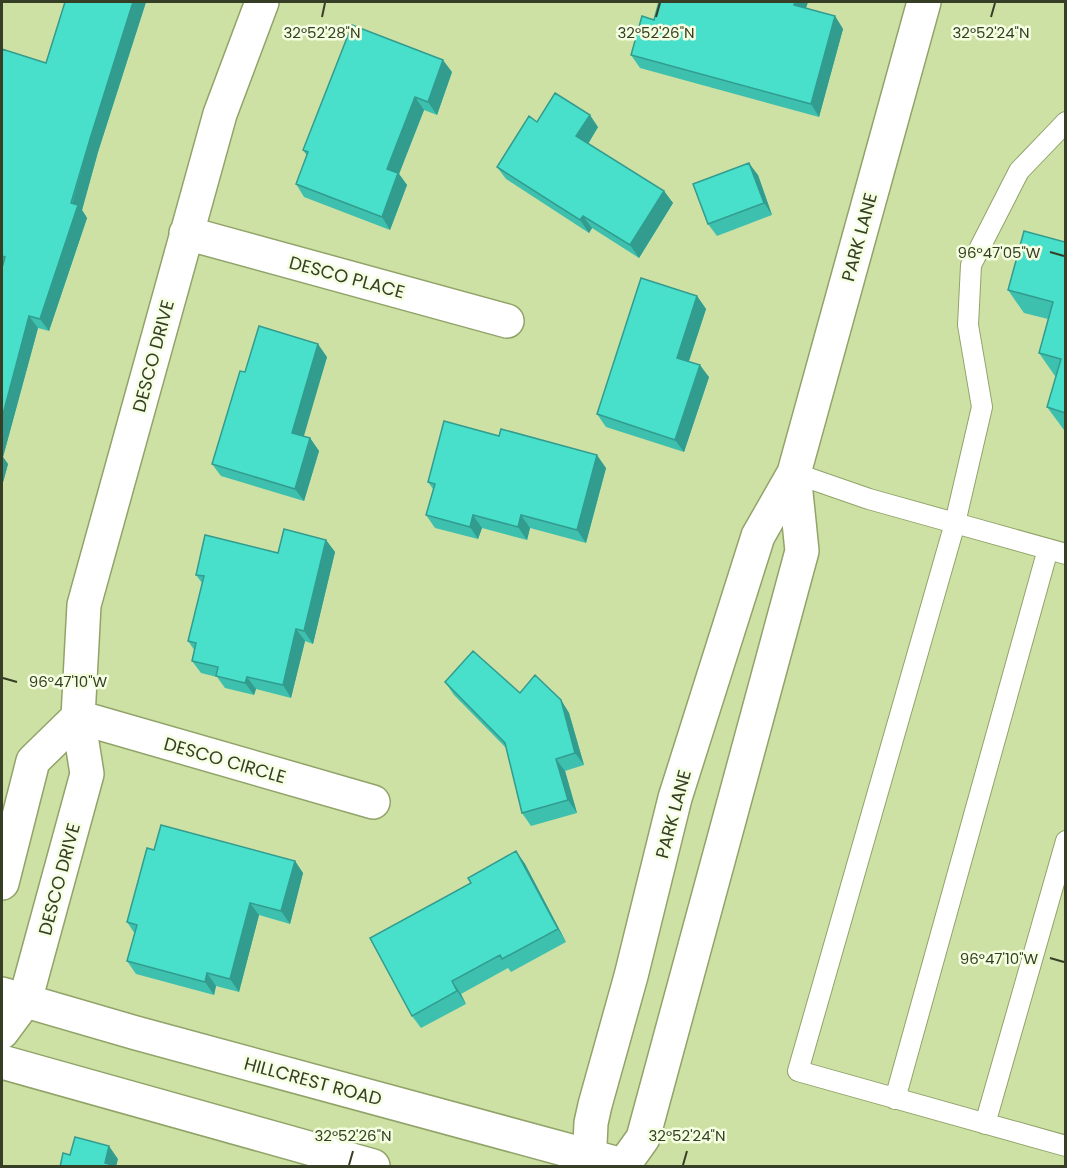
<svg xmlns="http://www.w3.org/2000/svg" width="1067" height="1168" viewBox="0 0 1067 1168" font-family="Poppins,sans-serif">
	<rect width="100%" height="100%" fill="#cee1a5"/>
	<g fill="none" stroke-linecap="round" stroke-linejoin="round">
		<defs>
			<path id="service" d="M 794,473 L 869,499 L 955,523 L 982,407 L 968,325 L 971,265 L 1019,171 L 1066,122
				M 1066,554 L 955,523 L 798,1071 L 1066,1146
				M 895,1099 L 1048,549
				M 985,1124 L 1066,841"/>
			<path id="minor" d="M 186,233 L 507,321
				M 78,717 L 373,802
				M 2,883 L 33,761 L 78,717
				M 2,1032 L 25,1001 L 87,774 L 78,717 L 84,605 L 220,114 L 262,2"/>
			<path id="tertiary" d="M 589,1166 L 591,1123 L 595,1105 L 631,976 L 675,798 L 758,536 L 794,473 L 924,2
				M 623,1166 L 643,1138 L 802,551 L 794,473"/>
			<path id="secondary" d="M 2,994 L 136,1033 L 626,1166
				M 2,1062 L 373,1166"/>
		</defs>
		<use href="#service" stroke="#91a369" stroke-width="22"/>
		<use href="#minor" stroke="#91a369" stroke-width="36"/>
		<use href="#tertiary" stroke="#91a369" stroke-width="36"/>
		<use href="#secondary" stroke="#91a369" stroke-width="36"/>
		<use href="#service" stroke="#fff" stroke-width="20"/>
		<use href="#minor" stroke="#fff" stroke-width="33"/>
		<use href="#tertiary" stroke="#fff" stroke-width="33"/>
		<use href="#secondary" stroke="#fff" stroke-width="33"/>
	</g>
	<path fill="#3ec0af" d="M 65,2 L 146,2 L 98,152 L 82,210 L 87,218 L 49,331 L 38,328 L 3,457 L 8,464 L 2,486 L 2,49 L 46,63 Z
		M 806,8 L 835,16 L 843,29 L 819,117 L 640,68 L 631,55 L 654,20 Z
		M 452,72 L 437,115 L 424,110 L 399,174 L 407,185 L 390,230 L 304,197 L 296,184 L 307,156 L 303,150 Z
		M 537,122 L 598,127 L 588,144 L 664,191 L 673,203 L 639,258 L 592,228 L 589,233 L 506,179 L 497,167 Z
		M 758,175 L 772,215 L 717,236 L 708,224 Z
		M 1065,242 L 1065,431 L 1064,430 L 1047,407 L 1056,376 L 1055,376 L 1039,353 L 1048,319 L 1024,313 L 1008,290 Z
		M 697,296 L 706,309 L 689,361 L 709,377 L 684,452 L 606,427 L 597,414 Z
		M 327,357 L 303,436 L 310,438 L 319,451 L 304,501 L 221,476 L 212,464 L 245,372 Z
		M 606,468 L 586,543 L 530,528 L 527,540 L 482,528 L 478,539 L 435,528 L 426,515 L 433,489 L 428,482 Z
		M 326,540 L 335,552 L 313,644 L 305,641 L 291,698 L 256,689 L 254,695 L 225,688 L 217,677 L 201,673 L 192,661 L 195,651 L 188,641 L 202,583 L 196,575 Z
		M 445,682 L 520,693 L 561,700 L 569,713 L 584,765 L 565,771 L 577,813 L 531,826 L 522,813 L 506,748 L 454,695 Z
		M 154,850 L 295,861 L 303,873 L 290,924 L 259,915 L 239,992 L 216,986 L 214,995 L 136,974 L 127,961 L 135,934 L 127,922 Z
		M 516,851 L 525,864 L 566,942 L 511,972 L 508,968 L 461,994 L 466,1004 L 421,1028 L 412,1016 L 471,883 Z"/>
	<path fill="#329c8e" d="M 133,2 L 146,2 L 98,152 L 82,210 L 87,218 L 49,331 L 40,319 L 90,139 Z
		M 795,2 L 808,2 L 803,18 L 794,5 Z
		M 835,16 L 843,29 L 819,117 L 811,104 Z
		M 443,60 L 452,72 L 437,115 L 428,102 Z
		M 415,97 L 424,110 L 399,174 L 407,185 L 390,230 L 382,217 L 387,169 Z
		M 590,115 L 598,127 L 585,149 L 576,136 Z
		M 749,163 L 758,175 L 772,215 L 764,203 Z
		M 664,191 L 673,203 L 639,258 L 630,245 Z
		M 583,216 L 592,228 L 589,233 L 580,220 Z
		M 697,296 L 706,309 L 686,370 L 677,358 Z
		M 29,316 L 38,328 L 3,457 L 8,464 L 2,486 L 2,418 Z
		M 318,344 L 327,357 L 301,446 L 292,433 Z
		M 700,365 L 709,377 L 684,452 L 675,440 Z
		M 310,438 L 319,451 L 304,501 L 295,489 Z
		M 597,455 L 606,468 L 586,543 L 577,530 Z
		M 473,515 L 482,528 L 478,539 L 470,527 Z
		M 521,515 L 530,528 L 527,540 L 518,527 Z
		M 326,540 L 335,552 L 313,644 L 304,631 Z
		M 296,629 L 305,641 L 291,698 L 283,685 Z
		M 247,677 L 256,689 L 254,695 L 245,683 Z
		M 561,700 L 569,713 L 584,765 L 575,753 Z
		M 556,759 L 565,771 L 577,813 L 568,800 Z
		M 516,851 L 525,864 L 566,942 L 558,929 Z
		M 295,861 L 303,873 L 290,924 L 281,911 Z
		M 250,903 L 259,915 L 239,992 L 230,979 Z
		M 207,973 L 216,986 L 214,995 L 205,982 Z
		M 452,981 L 461,994 L 466,1004 L 457,991 Z
		M 109,1146 L 118,1159 L 116,1167 L 105,1163 Z"/>
	<path fill="#48dfcb" stroke="#329c8e" stroke-width="1.5" d="M 65,2 L 133,2 L 90,139 L 71,203 L 78,205 L 40,319 L 29,316 L 2,418 L 2,268 L 5,257 L 2,256 L 2,49 L 46,63 Z
		M 659,2 L 795,2 L 794,5 L 835,16 L 811,104 L 631,55 L 642,16 L 654,20 Z
		M 352,25 L 443,60 L 428,102 L 415,97 L 387,169 L 398,173 L 382,217 L 296,184 L 308,152 L 303,150 Z
		M 555,93 L 590,115 L 576,136 L 664,191 L 630,245 L 583,216 L 580,220 L 497,167 L 529,116 L 537,122 Z
		M 749,163 L 764,203 L 708,224 L 693,184 Z
		M 1024,231 L 1065,242 L 1065,413 L 1047,407 L 1061,359 L 1039,353 L 1053,302 L 1008,290 Z
		M 641,278 L 697,296 L 677,358 L 700,365 L 675,440 L 597,414 Z
		M 259,326 L 318,344 L 292,433 L 310,438 L 295,489 L 212,464 L 240,371 L 245,372 Z
		M 444,421 L 499,436 L 501,429 L 597,455 L 577,530 L 521,515 L 518,527 L 473,515 L 470,527 L 426,515 L 435,484 L 428,482 Z
		M 284,529 L 326,540 L 304,631 L 296,629 L 283,685 L 247,677 L 245,683 L 216,676 L 218,667 L 192,661 L 196,643 L 188,641 L 204,576 L 196,575 L 205,535 L 278,553 Z
		M 473,651 L 520,693 L 535,675 L 561,700 L 575,753 L 556,759 L 568,800 L 522,813 L 505,743 L 445,682 Z
		M 161,825 L 295,861 L 281,911 L 250,903 L 230,979 L 207,973 L 205,982 L 127,961 L 137,925 L 127,922 L 147,848 L 154,850 Z
		M 516,851 L 558,929 L 502,959 L 500,955 L 452,981 L 457,991 L 412,1016 L 370,938 L 471,883 L 468,878 Z
		M 75,1137 L 109,1146 L 105,1163 L 119,1167 L 60,1167 L 63,1153 L 70,1155 Z"/>
	<path fill="none" stroke="#363e25" stroke-width="2" d="M 322,17 L 325,3M 656,17 L 660,3M 991,17 L 995,3M 1050,252 L 1064,256M 3,678 L 17,682M 1050,958 L 1064,962M 349,1165 L 353,1151M 683,1165 L 687,1151"/>
	<g text-anchor="middle" dominant-baseline="central" stroke-width="5" stroke-linejoin="round" paint-order="stroke">
		<g font-size="18" fill="#363e25" stroke="#f4fee0">
			<text transform="translate(859 237) rotate(-75)">PARK LANE</text>
			<text transform="translate(347 277) rotate(15)">DESCO PLACE</text>
			<text transform="translate(153 356) rotate(-75)">DESCO DRIVE</text>
			<text transform="translate(225 760) rotate(16)">DESCO CIRCLE</text>
			<text transform="translate(673 814) rotate(-75)">PARK LANE</text>
			<text transform="translate(59 879) rotate(-75)">DESCO DRIVE</text>
			<text transform="translate(313 1081) rotate(15)">HILLCREST ROAD</text>
		</g>
	</g>
	<g font-size="15" text-anchor="middle" fill="#363e25" stroke="#f4fee0" stroke-width="5" stroke-linejoin="round" paint-order="stroke">
		<text x="991" y="38">32°52'24"N</text>
		<text x="322" y="38">32°52'28"N</text>
		<text x="656" y="38">32°52'26"N</text>
		<text x="999" y="258">96°47'05"W</text>
		<text x="68" y="687">96°47'10"W</text>
		<text x="999" y="964">96°47'10"W</text>
		<text x="353" y="1141">32°52'26"N</text>
		<text x="687" y="1141">32°52'24"N</text>
	</g>
	<rect width="1067" height="1168" fill="none" stroke="#363e25" stroke-width="6"/>
</svg>
